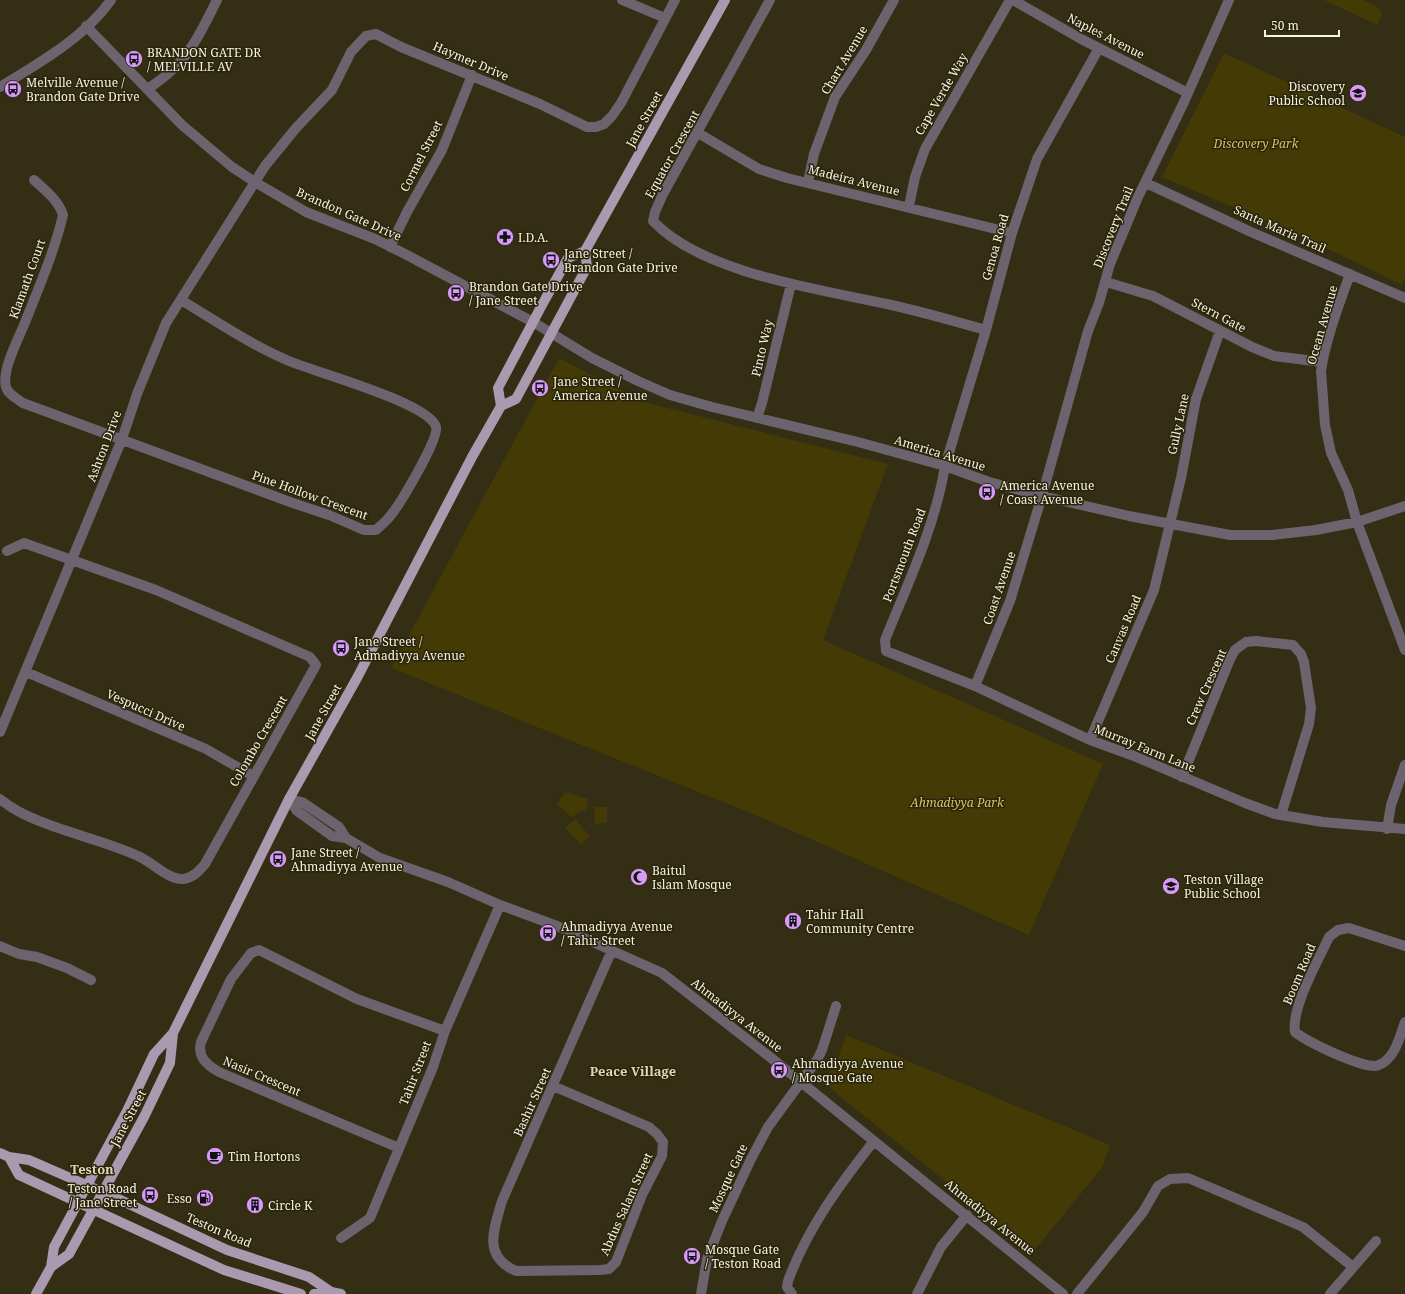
<svg xmlns="http://www.w3.org/2000/svg" width="1405" height="1294" viewBox="0 0 1405 1294" font-family="'Noto Serif',serif">
	<rect width="100%" height="100%" fill="#332e14"/>
	<path fill="#433a06" d="M 1324,0 L 1363,0 L 1379,8 L 1382,15 L 1377,25 Z
		M 1224,53 L 1405,137 L 1405,277 L 1402,285 L 1299,235 L 1162,177 Z
		M 559,358 L 644,402 L 888,464 L 823,640 L 1103,764 L 1029,935 L 758,816 L 391,668 Z
		M 565,792 L 588,799 L 586,810 L 578,812 L 574,817 L 570,816 L 557,804 Z
		M 594,807 L 607,807 L 607,823 L 595,824 Z
		M 575,819 L 590,836 L 581,845 L 565,828 Z
		M 846,1035 L 1110,1145 L 1102,1168 L 1033,1252 L 821,1081 L 836,1063 Z"/>
	<g fill="none" stroke-linecap="round" stroke-linejoin="round">
		<path stroke="#6b646f" stroke-width="10" d="M 622,0 L 665,18
			M 770,0 L 663,194 L 655,212 L 653,221 C 702,273 818,289 887,304 C 920,311 953,321 986,330
			M 1013,0 L 1081,39 L 1188,93
			M 86,26 L 182,125 L 232,167 L 255,182 L 306,212 L 375,239 L 405,254 L 533,322 L 592,358 L 638,381 L 670,395 L 712,407 L 858,442 L 945,466 L 989,482 L 1042,496 L 1129,516 L 1230,535 L 1272,535 L 1316,530 L 1357,522 L 1405,506
			M 1099,48 L 1037,159 L 1012,233 L 986,330 L 945,466 C 935,527 908,583 885,640 L 886,651 L 975,686 L 1090,740 L 1134,756 L 1245,803 L 1275,814 L 1323,822 L 1405,829
			M 0,87 C 39,63 84,38 111,0
			M 148,89 C 156,83 165,77 172,70 C 192,52 205,24 217,0
			M 698,133 L 759,169 L 787,178 L 1012,233
			M 34,180 C 46,191 58,200 63,215 C 55,250 39,287 26,320 C 20,336 1,370 6,387 C 8,394 17,399 23,403 L 290,502 L 329,515 L 364,530 L 376,530 C 381,525 387,521 391,515 C 400,504 439,439 436,427 C 430,403 315,372 289,361 C 251,345 216,321 181,300
			M 808,182 L 814,154 L 835,97 L 866,50 L 894,0
			M 1146,183 L 1251,232 L 1405,298
			M 909,206 L 915,177 L 925,149 L 1010,0
			M 390,247 L 407,212 L 442,150 L 472,75
			M 1350,274 C 1339,305 1326,338 1321,371 L 1325,425 L 1331,453 L 1348,490 L 1357,522 L 1405,650
			M 1106,282 L 1153,296 L 1252,347 L 1274,356 L 1322,362
			M 757,418 L 762,403 L 791,284
			M 26,672 L 206,749 L 253,776
			M 975,686 L 1010,601 L 1042,496 L 1088,331 L 1099,303 L 1110,264 L 1138,197 L 1184,102 L 1229,0
			M 0,732 L 122,439 L 137,394 L 166,323 L 265,166 L 296,128 L 332,90 L 351,52 L 366,36 L 376,34 L 401,47 L 540,104 L 587,127 L 596,127 L 604,124 L 612,116 L 621,103 L 675,0
			M 1090,740 L 1154,590 L 1181,478 L 1196,399 L 1220,331
			M 1182,777 L 1230,659 L 1235,650 L 1246,642 L 1256,641 L 1293,645 L 1301,654 L 1304,662 L 1311,708 L 1309,724 L 1281,815
			M 0,799 C 35,828 99,837 140,857 C 153,863 169,880 183,879 C 193,878 199,871 205,864 L 316,665 L 310,657 L 156,590 L 24,543 L 7,551
			M 289,799 L 297,811 L 332,836 L 346,838 L 380,858 L 448,882 L 500,905 L 557,926 L 662,973 L 775,1061 L 1063,1294
			M 289,799 L 302,802 L 339,827 L 346,838
			M 1387,829 L 1391,805 L 1405,765
			M 0,946 L 19,954 L 37,957 L 67,968 L 91,980
			M 1405,946 L 1349,928 L 1338,930 L 1329,937 C 1318,961 1291,1008 1295,1032 C 1309,1043 1358,1066 1375,1066 C 1377,1066 1381,1064 1383,1063 C 1396,1054 1400,1036 1405,1022
			M 553,1086 L 649,1127 L 657,1134 L 663,1142 L 662,1156 L 642,1195 L 616,1262 L 609,1269 L 600,1270 L 516,1271 C 482,1256 494,1229 502,1201 L 612,950
			M 399,1148 L 219,1072 C 207,1065 197,1057 201,1042 L 231,979 L 251,953 L 259,950 L 357,999 L 445,1031
			M 341,1238 L 370,1218 L 433,1067 L 445,1031 L 500,905
			M 701,1294 L 707,1259 L 722,1221 L 751,1159 L 768,1127 L 817,1060 L 822,1050 L 836,1006
			M 792,1294 L 787,1287 L 788,1281 C 807,1229 840,1184 874,1141
			M 917,1294 L 941,1247 L 967,1215
			M 1077,1294 L 1143,1212 L 1158,1186 L 1170,1179 L 1188,1178 L 1303,1227 L 1353,1267
			M 1330,1294 L 1376,1241"/>
		<path stroke="#a99ab0" stroke-width="10" d="M 501,406 L 498,388 L 542,305 L 568,258 L 585,251
			M 0,1153 L 9,1157 L 29,1160 L 114,1197 L 227,1250 L 309,1277 L 331,1292
			M 9,1157 L 19,1175 L 105,1215 L 224,1270 L 301,1294
			M 51,1267 L 69,1254 L 144,1117 L 170,1063 L 173,1033
			M 36,1294 L 51,1267 L 54,1247 L 128,1109 L 154,1054 L 173,1033 L 289,799 L 357,678 L 472,457 L 501,406 L 516,399 L 587,267 L 585,251 L 725,0
			M 314,1294 L 331,1292 L 341,1294"/>
	</g>
	<defs>
		<symbol id="bus-disc" viewBox="-11 -11 22 22"><circle r="9.5" fill="#d89af8" stroke="#29240a"/><path d="M-5-6H5V4H4V6H2V4H-2V6H-4V4H-5ZM-3.5-4V0h7V-4ZM-3.5 1.2v1.5H-2V1.2ZM2 1.2v1.5H3.5V1.2Z" fill="#111"/></symbol>
		<symbol id="school-disc" viewBox="-11 -11 22 22"><circle r="9.5" fill="#d89af8" stroke="#29240a"/><path d="M0-5L7-2L0 1L-7-2ZM-4 1L0 2.5L4 1V4Q0 6-4 4Z" fill="#111"/></symbol>
		<symbol id="pharmacy-disc" viewBox="-11 -11 22 22"><circle r="9.5" fill="#d89af8" stroke="#29240a"/><path d="M-2-6h4v4h4v4h-4v4h-4v-4h-4v-4h4Z" fill="#111"/></symbol>
		<symbol id="mosque-disc" viewBox="-11 -11 22 22"><circle r="9.5" fill="#d89af8" stroke="#29240a"/><path d="M3.5-4.9A6 6 0 1 0 3.5 4.9A5 5 0 1 1 3.5-4.9Z" fill="#111"/></symbol>
		<symbol id="building-disc" viewBox="-11 -11 22 22"><circle r="9.5" fill="#d89af8" stroke="#29240a"/><path d="M-4-6H4V6H1V3H-1V6H-4ZM-2.5-4.3h1.7v1.8h-1.7ZM.8-4.3h1.7v1.8H.8ZM-2.5-1h1.7V.8h-1.7ZM.8-1h1.7V.8H.8Z" fill="#111"/></symbol>
		<symbol id="cafe-disc" viewBox="-11 -11 22 22"><circle r="9.5" fill="#d89af8" stroke="#29240a"/><path d="M-5.5-4.5H6V0H3Q3 3.5 0 3.5H-2.5Q-5.5 3.5-5.5 0ZM3-3.2v2h1.7v-2ZM-6 4.5H4V6H-6Z" fill="#111"/></symbol>
		<symbol id="fuel-disc" viewBox="-11 -11 22 22"><circle r="9.5" fill="#d89af8" stroke="#29240a"/><path d="M-5.5-6h7V0h2V4h1.3V-2.5L3-4.5l.8-.8L6-3V5H2.5V1h-1V6h-7ZM-4.2-4.7v3.2H.2V-4.7Z" fill="#111"/></symbol>
	</defs>
	<g fill-rule="evenodd">
		<use href="#bus-disc" x="124" y="49" width="20" height="20"/>
		<use href="#bus-disc" x="3" y="79" width="20" height="20"/>
		<use href="#school-disc" x="1348" y="83" width="20" height="20"/>
		<use href="#pharmacy-disc" x="495" y="227" width="20" height="20"/>
		<use href="#bus-disc" x="541" y="250" width="20" height="20"/>
		<use href="#bus-disc" x="446" y="283" width="20" height="20"/>
		<use href="#bus-disc" x="530" y="378" width="20" height="20"/>
		<use href="#bus-disc" x="977" y="482" width="20" height="20"/>
		<use href="#bus-disc" x="331" y="638" width="20" height="20"/>
		<use href="#bus-disc" x="268" y="849" width="20" height="20"/>
		<use href="#mosque-disc" x="629" y="867" width="20" height="20"/>
		<use href="#school-disc" x="1161" y="876" width="20" height="20"/>
		<use href="#building-disc" x="783" y="911" width="20" height="20"/>
		<use href="#bus-disc" x="538" y="923" width="20" height="20"/>
		<use href="#bus-disc" x="769" y="1060" width="20" height="20"/>
		<use href="#cafe-disc" x="205" y="1146" width="20" height="20"/>
		<use href="#bus-disc" x="140" y="1185" width="20" height="20"/>
		<use href="#fuel-disc" x="195" y="1188" width="20" height="20"/>
		<use href="#building-disc" x="245" y="1195" width="20" height="20"/>
		<use href="#bus-disc" x="682" y="1246" width="20" height="20"/>
	</g>
	<g text-anchor="middle" dominant-baseline="central" stroke-width="3" stroke-linejoin="round" paint-order="stroke">
		<g font-size="12" fill="#f5f3e3" stroke="#29240a">
			<text transform="translate(1106 36) rotate(27)">Naples Avenue</text>
			<text transform="translate(844 60) rotate(-59)">Chart Avenue</text>
			<text transform="translate(471 61) rotate(23)">Haymer Drive</text>
			<text transform="translate(941 94) rotate(-60)">Cape Verde Way</text>
			<text transform="translate(644 119) rotate(-61)">Jane Street</text>
			<text transform="translate(672 154) rotate(-61)">Equator Crescent</text>
			<text transform="translate(421 156) rotate(-63)">Cormel Street</text>
			<text transform="translate(854 180) rotate(14)">Madeira Avenue</text>
			<text transform="translate(349 214) rotate(24)">Brandon Gate Drive</text>
			<text transform="translate(1113 227) rotate(-68)">Discovery Trail</text>
			<text transform="translate(1280 229) rotate(24)">Santa Maria Trail</text>
			<text transform="translate(995 247) rotate(-74)">Genoa Road</text>
			<text transform="translate(27 279) rotate(-70)">Klamath Court</text>
			<text transform="translate(1219 315) rotate(28)">Stern Gate</text>
			<text transform="translate(1322 325) rotate(-74)">Ocean Avenue</text>
			<text transform="translate(762 348) rotate(-77)">Pinto Way</text>
			<text transform="translate(1178 424) rotate(-78)">Gully Lane</text>
			<text transform="translate(104 446) rotate(-69)">Ashton Drive</text>
			<text transform="translate(940 453) rotate(17)">America Avenue</text>
			<text transform="translate(310 495) rotate(20)">Pine Hollow Crescent</text>
			<text transform="translate(904 555) rotate(-69)">Portsmouth Road</text>
			<text transform="translate(999 588) rotate(-71)">Coast Avenue</text>
			<text transform="translate(1123 629) rotate(-67)">Canvas Road</text>
			<text transform="translate(1206 687) rotate(-66)">Crew Crescent</text>
			<text transform="translate(146 710) rotate(24)">Vespucci Drive</text>
			<text transform="translate(323 712) rotate(-61)">Jane Street</text>
			<text transform="translate(258 741) rotate(-60)">Colombo Crescent</text>
			<text transform="translate(1145 748) rotate(22)">Murray Farm Lane</text>
			<text transform="translate(1299 974) rotate(-67)">Boom Road</text>
			<text transform="translate(737 1015) rotate(38)">Ahmadiyya Avenue</text>
			<text transform="translate(415 1073) rotate(-69)">Tahir Street</text>
			<text transform="translate(262 1076) rotate(23)">Nasir Crescent</text>
			<text transform="translate(532 1102) rotate(-66)">Bashir Street</text>
			<text transform="translate(128 1118) rotate(-62)">Jane Street</text>
			<text transform="translate(728 1178) rotate(-65)">Mosque Gate</text>
			<text transform="translate(626 1204) rotate(-66)">Abdus Salam Street</text>
			<text transform="translate(990 1217) rotate(39)">Ahmadiyya Avenue</text>
			<text transform="translate(219 1230) rotate(23)">Teston Road</text>
		</g>
		<g font-size="12" fill="#f5f3e3" stroke="#29240a" text-anchor="start">
			<text x="147" y="52">BRANDON GATE DR<tspan x="147" dy="14">/ MELVILLE AV</tspan></text>
			<text x="26" y="82">Melville Avenue /<tspan x="26" dy="14">Brandon Gate Drive</tspan></text>
			<text x="1345" y="86" text-anchor="end">Discovery<tspan x="1345" dy="14">Public School</tspan></text>
			<text x="518" y="237">I.D.A.</text>
			<text x="564" y="253">Jane Street /<tspan x="564" dy="14">Brandon Gate Drive</tspan></text>
			<text x="469" y="286">Brandon Gate Drive<tspan x="469" dy="14">/ Jane Street</tspan></text>
			<text x="553" y="381">Jane Street /<tspan x="553" dy="14">America Avenue</tspan></text>
			<text x="1000" y="485">America Avenue<tspan x="1000" dy="14">/ Coast Avenue</tspan></text>
			<text x="354" y="641">Jane Street /<tspan x="354" dy="14">Admadiyya Avenue</tspan></text>
			<text x="291" y="852">Jane Street /<tspan x="291" dy="14">Ahmadiyya Avenue</tspan></text>
			<text x="652" y="870">Baitul<tspan x="652" dy="14">Islam Mosque</tspan></text>
			<text x="1184" y="879">Teston Village<tspan x="1184" dy="14">Public School</tspan></text>
			<text x="806" y="914">Tahir Hall<tspan x="806" dy="14">Community Centre</tspan></text>
			<text x="561" y="926">Ahmadiyya Avenue<tspan x="561" dy="14">/ Tahir Street</tspan></text>
			<text x="792" y="1063">Ahmadiyya Avenue<tspan x="792" dy="14">/ Mosque Gate</tspan></text>
			<text x="228" y="1156">Tim Hortons</text>
			<text x="137" y="1188" text-anchor="end">Teston Road<tspan x="137" dy="14">/ Jane Street</tspan></text>
			<text x="192" y="1198" text-anchor="end">Esso</text>
			<text x="268" y="1205">Circle K</text>
			<text x="705" y="1249">Mosque Gate<tspan x="705" dy="14">/ Teston Road</tspan></text>
		</g>
		<g font-size="12" font-style="italic" fill="#d5c465" stroke="#29240a">
			<text x="1256" y="143">Discovery Park</text>
			<text x="957" y="802">Ahmadiyya Park</text>
		</g>
		<g font-size="13" font-weight="bold" fill="#ddd8b9" stroke="#29240a">
			<text x="633" y="1071">Peace Village</text>
			<text x="92" y="1169">Teston</text>
		</g>
	</g>
	<path d="M1265 30v6h74v-6" fill="none" stroke="#f5f3e3" stroke-width="2"/>
	<text x="1271" y="30" font-size="12" fill="#f5f3e3" stroke="#29240a" stroke-width="3" paint-order="stroke">50 m</text>
</svg>
